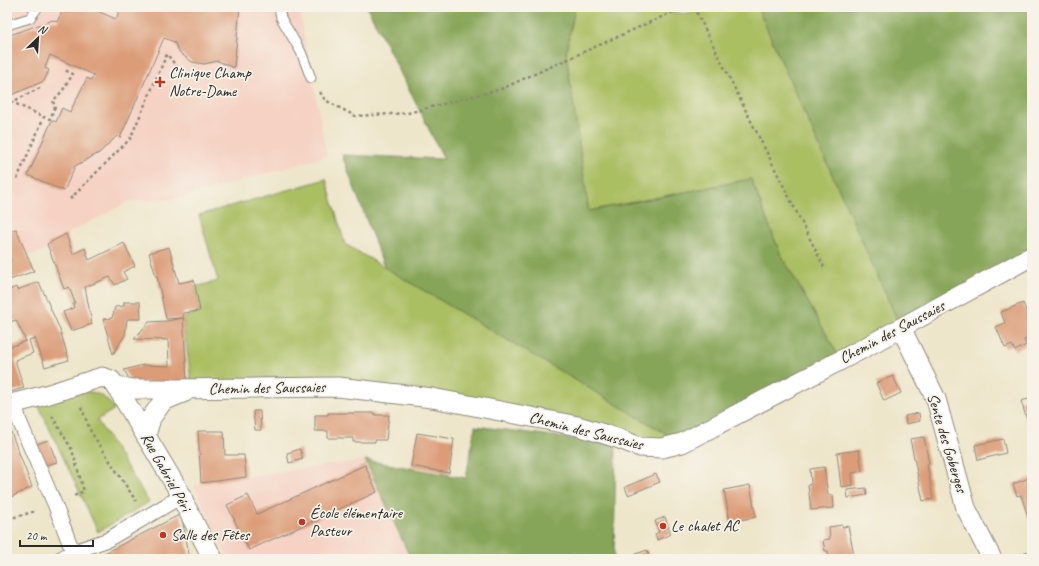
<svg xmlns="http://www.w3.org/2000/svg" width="1039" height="566" viewBox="0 0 1039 566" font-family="Caveat,sans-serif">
	<rect width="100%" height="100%" fill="#f7f3e8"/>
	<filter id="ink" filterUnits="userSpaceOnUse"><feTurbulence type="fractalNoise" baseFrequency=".025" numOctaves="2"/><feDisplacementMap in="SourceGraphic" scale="8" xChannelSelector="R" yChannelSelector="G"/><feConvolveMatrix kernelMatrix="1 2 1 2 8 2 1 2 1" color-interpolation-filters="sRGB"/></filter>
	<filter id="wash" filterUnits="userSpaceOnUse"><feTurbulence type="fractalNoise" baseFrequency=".012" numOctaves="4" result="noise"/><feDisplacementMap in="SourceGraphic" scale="16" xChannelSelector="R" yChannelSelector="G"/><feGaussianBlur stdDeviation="0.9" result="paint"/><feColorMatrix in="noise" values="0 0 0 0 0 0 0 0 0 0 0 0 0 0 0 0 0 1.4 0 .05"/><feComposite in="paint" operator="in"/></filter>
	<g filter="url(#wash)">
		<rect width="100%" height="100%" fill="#eee6ca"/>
		<path fill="#f5d2c3" d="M 7,7 L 299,7 L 327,156 L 177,199 L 130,201 L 66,234 L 49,249 L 28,256 L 16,229 L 7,232 Z
			M 365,460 L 410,557 L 406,559 L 228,559 L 194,487 L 201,483 Z"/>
		<path fill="#aabe62" stroke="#6a7446" d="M 575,7 L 645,7 L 648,10 L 690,14 L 704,7 L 757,7 L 901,328 L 841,360 L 780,253 L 751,179 L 588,211 L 566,52 Z
			M 326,179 L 345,244 L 682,443 L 662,448 L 432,398 L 192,389 L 183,318 L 200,311 L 195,287 L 218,281 L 199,215 Z
			M 85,391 C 101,393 105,397 115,409 L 97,420 L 149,502 L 98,532 L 80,493 L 38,405 Z"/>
		<path fill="#87a558" stroke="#596842" d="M 367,7 L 575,7 L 566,53 L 589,211 L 751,179 L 780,253 L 841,360 L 682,443 L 384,267 L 342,155 L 444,159 Z
			M 757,7 L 1032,7 L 1032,256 L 901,328 Z
			M 475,426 L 616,444 L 614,559 L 406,559 L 410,557 L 365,460 L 466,478 Z"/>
		<g id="blocks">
			<path fill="#dc9c78" d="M 64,7 L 88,7 L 116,19 L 121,7 L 240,7 L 234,68 L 218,61 L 204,64 L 192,62 L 180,53 L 174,42 L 164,38 L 120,138 L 117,136 L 99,153 L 75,166 L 64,191 L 28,175 L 52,120 L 56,122 L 62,108 L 70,112 L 87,78 L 91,80 L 94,75 L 50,55 L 45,68 L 49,70 L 44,81 L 7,97 L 7,36 L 53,20 L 57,22 Z
				M 16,229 L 34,271 L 7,281 L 7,263 L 11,261 L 7,252 L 7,232 Z
				M 66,234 L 73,254 L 85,248 L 89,260 L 124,243 L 135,266 L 123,272 L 127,279 L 115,285 L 110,277 L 85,287 L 92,324 L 71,331 L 63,312 L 74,308 L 73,304 L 75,303 L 69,287 L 64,289 L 47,244 Z
				M 169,247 L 179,283 L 194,280 L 200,311 L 183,313 L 187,382 L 132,383 L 124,370 L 143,365 L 169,366 L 168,340 L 134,339 L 149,322 L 167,321 L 183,318 L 166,319 L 157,276 L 156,276 L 149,253 Z
				M 39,282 L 60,330 L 69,360 L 45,367 L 35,338 L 29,340 L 33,353 L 15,360 L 24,388 L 7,393 L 7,348 L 26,341 L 16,320 L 7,323 L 7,291 L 16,287 L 17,290 Z
				M 124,302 L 140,302 L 141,319 L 127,319 L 125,335 L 113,354 L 103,319 L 112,318 L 115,307 L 124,306 Z
				M 1023,303 L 1032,324 L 1032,336 L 1024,340 L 1026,345 L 1015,351 L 1012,345 L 1005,348 L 996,327 L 1005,323 L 1001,312 Z
				M 893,376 L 901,393 L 884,401 L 876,383 Z
				M 1032,398 L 1032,422 L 1028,423 L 1021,401 Z
				M 253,411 L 260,411 L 261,430 L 255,430 Z
				M 328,413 L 375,413 L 375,415 L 389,415 L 386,440 L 375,440 L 375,442 L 353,442 L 353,438 L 328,438 L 328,431 L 315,431 L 315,415 L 328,415 Z
				M 919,413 L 920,421 L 906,424 L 905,416 Z
				M 7,427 L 9,427 L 32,487 L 7,499 Z
				M 198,431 L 224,431 L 225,455 L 244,455 L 246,477 L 201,483 Z
				M 417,433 L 454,439 L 449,473 L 411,466 Z
				M 924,437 L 929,464 L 927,464 L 933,499 L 923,501 L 910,439 Z
				M 1003,439 L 1006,453 L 978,460 L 975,445 Z
				M 48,440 L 57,462 L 45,465 L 35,445 Z
				M 300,449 L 303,459 L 289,463 L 287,453 Z
				M 859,450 L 862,471 L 852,473 L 853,485 L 841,487 L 837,453 Z
				M 365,465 L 377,492 L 249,550 L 227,505 L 248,495 L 257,514 Z
				M 824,467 L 828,495 L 833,495 L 834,508 L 811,510 L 808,485 L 811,484 L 810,469 Z
				M 656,474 L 660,482 L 628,495 L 625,487 Z
				M 1032,477 L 1032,519 L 1029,520 L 1021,495 L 1017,496 L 1013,484 Z
				M 750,485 L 756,517 L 730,522 L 724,490 Z
				M 866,488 L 867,495 L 848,498 L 847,490 Z
				M 181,514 L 190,559 L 93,559 Z
				M 665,517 L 671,534 L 657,540 L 655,534 L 659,532 L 655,521 Z
				M 842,525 L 843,527 L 848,526 L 855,559 L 835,559 L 835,557 L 829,558 L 828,551 L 825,551 L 823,540 L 830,539 L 829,527 Z
				M 647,550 L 650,559 L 635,559 L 633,555 Z"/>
		</g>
	</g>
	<g filter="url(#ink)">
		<use href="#blocks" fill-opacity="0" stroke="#8c887a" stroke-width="1"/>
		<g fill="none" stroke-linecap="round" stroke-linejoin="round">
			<defs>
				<path id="service" d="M 279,7 L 281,18 L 301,52 L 311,78
					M 7,25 L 30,18 L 38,7"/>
				<path id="pedestrian" d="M 15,403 L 19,420 L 55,505 L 73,552
					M 60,559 L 73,552 L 107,540 L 182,496"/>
				<path id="minor" d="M 901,328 L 936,399 L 966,508 L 992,559
					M 116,386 L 134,389 L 166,389 L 338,387 L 432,398 L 578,426 L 617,438 L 640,447 L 662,448 L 682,443 L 864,348 L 1032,256
					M 7,407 L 15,403 L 46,395 L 102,377 L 111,380 L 116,386 L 182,496 L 184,503 L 213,559
					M 146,435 L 151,418 L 163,401 L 185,392"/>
			</defs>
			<use href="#service" stroke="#8c887a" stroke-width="11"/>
			<use href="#pedestrian" stroke="#8c887a" stroke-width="16"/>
			<use href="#minor" stroke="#8c887a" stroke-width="21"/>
			<path stroke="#8c887a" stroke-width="2.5" stroke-dasharray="3 3" stroke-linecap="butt" d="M 694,7 L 824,267
				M 40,88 L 12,102 L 44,117
				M 320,92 L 325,100 L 355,116 L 408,113 L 501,89 L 684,7
				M 17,179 L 44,117 L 50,119 L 55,107 L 53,101 L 63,90 L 73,74 L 65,70
				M 70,199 L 130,139 L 167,54 C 180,72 183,76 205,73
				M 81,407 L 91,432 L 136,501
				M 52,416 L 72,450 L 84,491 L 72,497
				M 8,519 L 36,511
				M 1014,558 L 1032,550"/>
			<use href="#service" stroke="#fff" stroke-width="9"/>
			<use href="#pedestrian" stroke="#fff" stroke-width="14"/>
			<use href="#minor" stroke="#fff" stroke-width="19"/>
		</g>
	</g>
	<g fill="#c8321e" stroke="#f7f3e8" stroke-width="1.5">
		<path d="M158 76h4v4h4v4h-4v4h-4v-4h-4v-4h4z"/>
		<circle cx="302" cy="522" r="4"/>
		<circle cx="663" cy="526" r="4"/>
		<circle cx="163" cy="535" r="4"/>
	</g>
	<g text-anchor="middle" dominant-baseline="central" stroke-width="3.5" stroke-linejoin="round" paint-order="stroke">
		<g font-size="16" fill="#2b2b2b" stroke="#f7f3e8" text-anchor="start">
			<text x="169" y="73">Clinique Champ<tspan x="169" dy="18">Notre-Dame</tspan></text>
			<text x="310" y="513">École élémentaire<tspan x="310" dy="18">Pasteur</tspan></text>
			<text x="671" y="526">Le chalet AC</text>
			<text x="171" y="535">Salle des Fêtes</text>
		</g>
		<g font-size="16" fill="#2b2b2b" stroke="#f7f3e8">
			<text transform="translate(892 332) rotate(-28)">Chemin des Saussaies</text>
			<text transform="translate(267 388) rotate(-1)">Chemin des Saussaies</text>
			<text transform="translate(586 431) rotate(14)">Chemin des Saussaies</text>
			<text transform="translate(947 443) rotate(73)">Sente des Goberges</text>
			<text transform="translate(166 472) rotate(61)">Rue Gabriel Péri</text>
		</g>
	</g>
	<rect width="1039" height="566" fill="none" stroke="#f7f3e8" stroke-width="24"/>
	<g transform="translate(38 38) rotate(25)" stroke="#f7f3e8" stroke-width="3" paint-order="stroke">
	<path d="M0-3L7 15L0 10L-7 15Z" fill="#2b2b2b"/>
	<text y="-6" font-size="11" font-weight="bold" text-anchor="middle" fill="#2b2b2b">N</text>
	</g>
	<path d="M20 540v6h73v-6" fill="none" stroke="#2b2b2b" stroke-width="2"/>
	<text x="26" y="540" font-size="12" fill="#2b2b2b" stroke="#f7f3e8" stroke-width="3" paint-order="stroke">20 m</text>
</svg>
